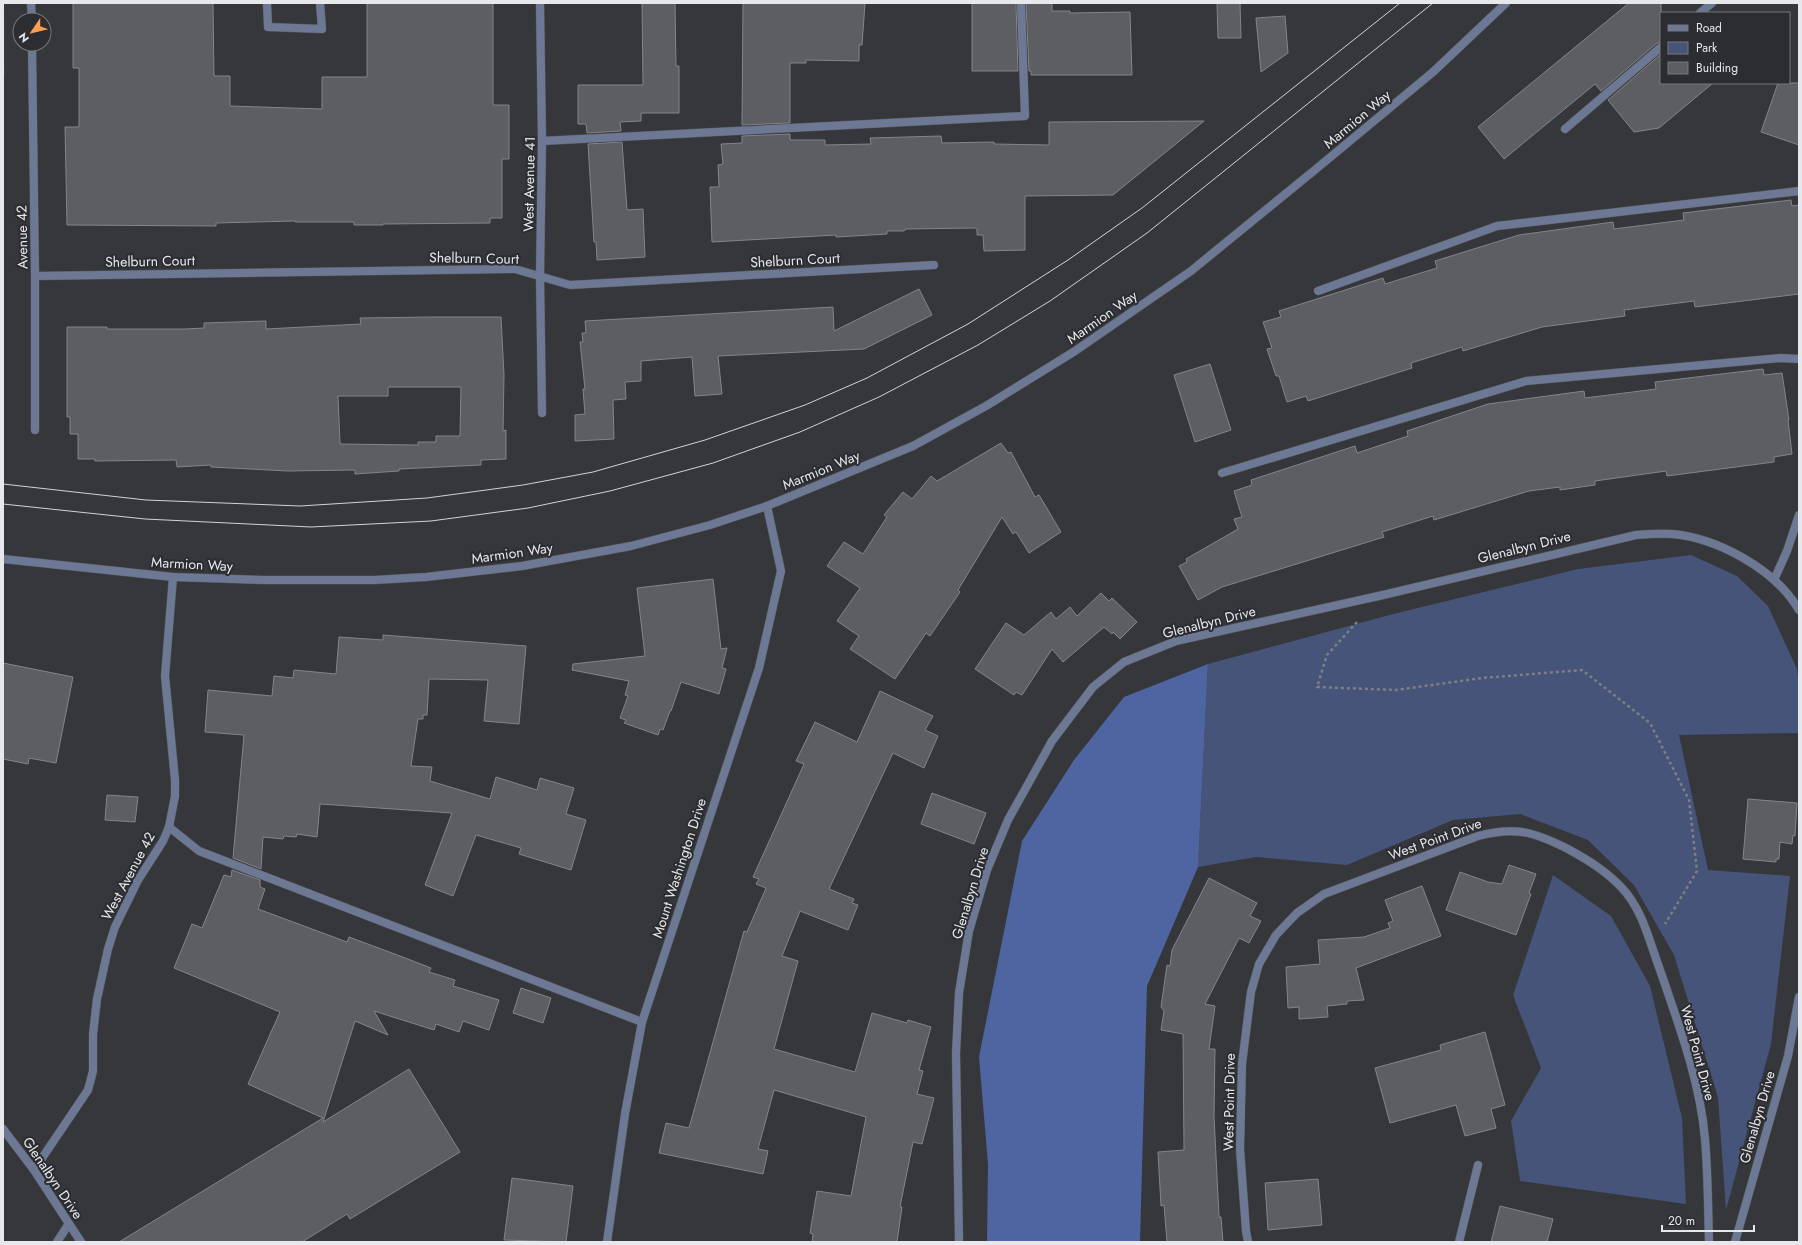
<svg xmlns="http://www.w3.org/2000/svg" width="1802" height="1245" viewBox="0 0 1802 1245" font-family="Jost,sans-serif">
	<rect width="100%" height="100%" fill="#35373b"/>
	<path fill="#3c404a" d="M 3,3 L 4,3 L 5,75 L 3,75 Z"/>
	<path fill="#465479" d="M 1691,555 L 1737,576 L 1768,606 L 1797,669 L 1799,683 L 1799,733 L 1679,735 L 1708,870 L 1790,876 L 1771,1044 L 1726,1210 L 1718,1097 L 1674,955 L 1634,885 L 1588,840 L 1520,814 L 1453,820 L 1347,865 L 1256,857 L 1198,867 L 1208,664 L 1397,613 L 1578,569 Z
		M 1553,875 L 1611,916 L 1650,986 L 1682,1118 L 1686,1204 L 1520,1181 L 1511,1121 L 1541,1068 L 1513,995 Z"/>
	<path fill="#4f65a2" d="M 1208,664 L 1198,867 L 1147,986 L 1140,1242 L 987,1242 L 988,1164 L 979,1057 L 1022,841 L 1074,760 L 1124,697 Z"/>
	<path fill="#5c5e62" stroke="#83858a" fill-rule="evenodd" d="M 73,3 L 213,3 L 214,76 L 230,76 L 230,106 L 322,109 L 322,77 L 367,77 L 367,3 L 493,3 L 493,105 L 509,105 L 509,159 L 502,159 L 502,218 L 490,218 L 490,223 L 383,224 L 383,225 L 354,225 L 354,222 L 295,222 L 295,221 L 216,223 L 216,226 L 67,225 L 65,127 L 79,127 L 79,68 L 73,68 Z
		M 642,3 L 675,3 L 676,66 L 679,66 L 679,113 L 641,113 L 641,121 L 620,122 L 621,131 L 587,133 L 586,124 L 578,124 L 578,85 L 643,85 Z
		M 743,3 L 865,3 L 862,45 L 859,45 L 859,61 L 806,60 L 806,63 L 790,63 L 790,123 L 742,125 Z
		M 972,3 L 1016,3 L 1018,71 L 972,71 Z
		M 1026,3 L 1052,3 L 1052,11 L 1070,11 L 1070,13 L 1130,12 L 1132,75 L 1031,75 L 1031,71 L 1029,71 Z
		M 1217,3 L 1240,3 L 1241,38 L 1218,38 Z
		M 1629,3 L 1661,3 L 1661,42 L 1657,43 L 1601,91 L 1595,84 L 1504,159 L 1478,127 Z
		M 1285,16 L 1288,53 L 1261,72 L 1256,18 Z
		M 1661,54 L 1661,83 L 1713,83 L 1659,128 L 1634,132 L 1608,100 Z
		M 1778,83 L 1799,83 L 1799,145 L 1761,132 Z
		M 1204,121 L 1113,195 L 1025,196 L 1025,250 L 984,251 L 983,235 L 977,235 L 977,229 L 975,228 L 906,229 L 904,231 L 887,231 L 887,234 L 836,237 L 836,235 L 712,242 L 710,187 L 719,187 L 718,165 L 723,164 L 721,144 L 742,143 L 742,136 L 790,134 L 790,140 L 825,140 L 825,145 L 871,144 L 870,138 L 941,136 L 942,143 L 994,142 L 994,144 L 1049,145 L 1049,122 Z
		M 622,142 L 627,210 L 643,209 L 645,257 L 597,260 L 596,242 L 594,242 L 588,144 Z
		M 1791,200 L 1792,206 L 1799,205 L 1799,294 L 1695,307 L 1694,301 L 1624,310 L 1625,316 L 1542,327 L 1463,351 L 1462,347 L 1411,363 L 1412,368 L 1308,401 L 1306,396 L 1287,402 L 1279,376 L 1276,376 L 1267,349 L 1272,348 L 1263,322 L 1281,317 L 1279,311 L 1383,278 L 1385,284 L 1437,268 L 1435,261 L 1519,235 L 1613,222 L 1614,229 L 1684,220 L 1683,213 Z
		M 919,289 L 932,315 L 864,349 L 718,356 L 722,394 L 695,396 L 692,357 L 641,361 L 641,381 L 625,382 L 626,399 L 613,400 L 614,439 L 575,441 L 575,415 L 585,414 L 583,389 L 585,389 L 580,342 L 583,342 L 582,333 L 586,333 L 585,321 L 833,307 L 834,331 Z
		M 433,317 L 501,317 L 504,375 L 503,431 L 506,430 L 506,459 L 481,460 L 481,465 L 399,469 L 399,471 L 355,474 L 355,470 L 288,471 L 211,467 L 211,465 L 177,467 L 176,460 L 95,461 L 95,459 L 78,459 L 78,434 L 70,434 L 70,417 L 67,417 L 67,327 L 107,327 L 107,329 L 185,329 L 204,328 L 204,323 L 266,321 L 266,329 L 361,324 L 360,318 ZM 388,387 L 461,387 L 460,436 L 436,436 L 436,442 L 418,442 L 418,445 L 340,444 L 338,396 L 388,396 Z
		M 1210,364 L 1231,430 L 1195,442 L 1174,375 Z
		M 1763,369 L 1764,375 L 1782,373 L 1789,420 L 1788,420 L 1792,454 L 1774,457 L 1774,462 L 1667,476 L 1666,471 L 1595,481 L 1595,485 L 1560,490 L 1560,487 L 1529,491 L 1434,520 L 1433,516 L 1382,532 L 1384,537 L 1222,587 L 1198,600 L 1179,566 L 1187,562 L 1186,559 L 1238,529 L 1234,519 L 1242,517 L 1234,491 L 1252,485 L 1251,480 L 1355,446 L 1357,453 L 1408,436 L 1407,431 L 1488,404 L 1584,391 L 1585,398 L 1656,389 L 1655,382 Z
		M 1001,443 L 1008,453 L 1011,452 L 1035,497 L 1039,495 L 1061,532 L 1029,553 L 1016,532 L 1013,534 L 1002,517 L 958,590 L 960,592 L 930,636 L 926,633 L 895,679 L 850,649 L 859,636 L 837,621 L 860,588 L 827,566 L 844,542 L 863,554 L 887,517 L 884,515 L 903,492 L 912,499 L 931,476 L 937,481 Z
		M 713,579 L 721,649 L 727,648 L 722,668 L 726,669 L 719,694 L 681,682 L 671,711 L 670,711 L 663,730 L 660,729 L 658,735 L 624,723 L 626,720 L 620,718 L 628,696 L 625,695 L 629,681 L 572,670 L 573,664 L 645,656 L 637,588 Z
		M 1101,593 L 1109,601 L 1112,598 L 1137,622 L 1120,639 L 1113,632 L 1112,634 L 1104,627 L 1063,662 L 1052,649 L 1022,695 L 1016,692 L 1014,695 L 975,669 L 1006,623 L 1024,635 L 1051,612 L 1056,619 L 1070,607 L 1077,616 Z
		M 383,635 L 526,646 L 519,724 L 484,721 L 488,680 L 429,679 L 427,715 L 423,715 L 423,719 L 418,719 L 411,766 L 432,767 L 430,781 L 490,799 L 496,777 L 537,790 L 540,778 L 574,788 L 566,814 L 586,820 L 571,870 L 519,854 L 521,848 L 476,835 L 453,896 L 425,885 L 452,813 L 320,804 L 317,837 L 297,834 L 296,837 L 284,836 L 283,839 L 263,837 L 261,869 L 233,858 L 244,735 L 205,732 L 208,690 L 272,696 L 274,676 L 293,678 L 294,670 L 336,674 L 339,637 L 383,640 Z
		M 3,663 L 73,677 L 56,763 L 29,758 L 28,764 L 3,759 Z
		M 880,691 L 933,716 L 925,730 L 938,736 L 924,768 L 893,753 L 829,889 L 854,899 L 852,903 L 858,905 L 848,930 L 800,911 L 782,956 L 798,961 L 774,1049 L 855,1072 L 872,1013 L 907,1023 L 908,1020 L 931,1027 L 919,1070 L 923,1071 L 917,1094 L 934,1098 L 922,1144 L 913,1142 L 900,1207 L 902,1207 L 897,1242 L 812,1242 L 813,1234 L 810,1233 L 817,1191 L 851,1196 L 866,1117 L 774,1090 L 758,1149 L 768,1151 L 763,1174 L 659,1153 L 666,1123 L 689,1128 L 744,931 L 747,932 L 766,888 L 756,884 L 759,879 L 753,877 L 804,764 L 796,761 L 815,722 L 857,742 Z
		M 932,793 L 986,813 L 974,844 L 921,824 Z
		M 107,795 L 138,797 L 135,822 L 105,820 Z
		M 1748,799 L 1797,803 L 1795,836 L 1793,835 L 1792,844 L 1780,842 L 1779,859 L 1776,859 L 1776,862 L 1743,859 Z
		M 1509,865 L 1536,874 L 1529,893 L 1531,894 L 1516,935 L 1446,910 L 1460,872 L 1488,882 L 1502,884 Z
		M 232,870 L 260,880 L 260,887 L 265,889 L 258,909 L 347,942 L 349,937 L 400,956 L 431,968 L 429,972 L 455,980 L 453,986 L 499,1000 L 489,1030 L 463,1021 L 459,1032 L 436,1024 L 434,1030 L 374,1011 L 388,1035 L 355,1021 L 323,1122 L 409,1069 L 460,1152 L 350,1219 L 347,1214 L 302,1242 L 119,1242 L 323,1118 L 248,1084 L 280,1012 L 174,968 L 192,924 L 202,928 L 224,875 L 231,877 Z
		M 1209,878 L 1257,903 L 1250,916 L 1261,921 L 1249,943 L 1239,938 L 1205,1004 L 1215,1006 L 1209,1049 L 1215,1049 L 1214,1116 L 1219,1217 L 1221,1217 L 1223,1242 L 1167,1242 L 1164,1205 L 1161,1206 L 1158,1152 L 1184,1150 L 1183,1034 L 1161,1030 L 1164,1011 L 1161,1007 L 1167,965 L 1170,966 L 1172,950 Z
		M 1422,886 L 1441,936 L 1356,968 L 1364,1000 L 1347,1001 L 1347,1004 L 1327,1006 L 1328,1017 L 1299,1019 L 1299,1007 L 1288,1008 L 1286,967 L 1320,964 L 1318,940 L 1364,937 L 1390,928 L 1388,923 L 1393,921 L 1385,900 Z
		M 521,988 L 551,998 L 543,1023 L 513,1013 Z
		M 1485,1032 L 1505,1105 L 1491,1109 L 1496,1128 L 1465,1136 L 1456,1105 L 1390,1123 L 1375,1068 L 1441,1050 L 1440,1045 Z
		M 512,1178 L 573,1186 L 566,1242 L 504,1240 Z
		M 1318,1179 L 1322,1225 L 1268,1230 L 1265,1183 Z
		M 1500,1206 L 1553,1219 L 1547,1242 L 1491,1242 Z"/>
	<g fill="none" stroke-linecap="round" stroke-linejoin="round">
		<defs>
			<path id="service" d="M 267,3 L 268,27 L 322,29 L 320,3
				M 1700,13 L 1712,3
				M 1565,129 L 1661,47
				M 542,141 L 1025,116 L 1021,3
				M 1318,291 L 1497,226 L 1799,191
				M 1222,473 L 1526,381 L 1781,358 L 1799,359
				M 169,827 L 199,851 L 642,1022"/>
			<path id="minor" d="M 31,3 L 32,20
				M 540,3 L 542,141 L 540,276 L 542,413
				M 32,44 L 35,276 L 35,430
				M 35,276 L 515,269 L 570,285 L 934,265
				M 1774,580 L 1787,551 L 1799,515
				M 3,1129 L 34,1170 L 81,1242
				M 34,1170 L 88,1090 L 93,1071 L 93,1034 L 97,999 L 108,949 L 115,927 L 138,880 L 163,841 L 169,827 L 175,796 L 175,780 L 165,676 L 173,577
				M 57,1242 L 68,1225
				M 607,1242 L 625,1114 L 642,1022 L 759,668 L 781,571 L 767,506
				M 959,1242 L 956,1053 L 959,993 L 969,931 L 987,870 L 1008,820 L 1052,741 L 1093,687 L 1124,662 L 1176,641 L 1383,595 L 1636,535 C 1648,534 1660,533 1672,534 C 1718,538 1776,570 1799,610
				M 1248,1242 L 1246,1231 L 1240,1149 L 1242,1064 L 1251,992 L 1259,964 L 1276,935 L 1297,913 L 1324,894 L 1478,836 C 1516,826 1534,832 1568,849 C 1588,860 1606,871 1622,888 C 1642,909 1649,940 1659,967 C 1678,1023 1700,1080 1705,1139 C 1708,1173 1708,1208 1709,1242
				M 1459,1242 L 1478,1165
				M 1735,1242 L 1788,1056 L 1799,997"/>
			<path id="tertiary" d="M 3,559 L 173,577 L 265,580 L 374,580 L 426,577 L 522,566 L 631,546 L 710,525 L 767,506 L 913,446 L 986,406 L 1075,351 L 1191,271 L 1316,169 L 1433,72 L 1506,3"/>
		</defs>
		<use href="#service" stroke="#515357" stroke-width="9"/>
		<use href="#minor" stroke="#515357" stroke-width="9"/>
		<use href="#tertiary" stroke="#515357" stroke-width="9"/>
		<path stroke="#7d7f83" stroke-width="2.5" stroke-dasharray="3 3" stroke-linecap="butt" d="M 1357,622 L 1327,655 L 1317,687 L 1396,690 L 1482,678 L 1582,670 L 1650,723 L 1689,800 L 1697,871 L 1665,924"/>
		<use href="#service" stroke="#6d7894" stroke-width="8"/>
		<use href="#minor" stroke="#6d7894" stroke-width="8"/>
		<use href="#tertiary" stroke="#6d7894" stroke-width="8"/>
		<path stroke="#d2d3d6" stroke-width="1" d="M 3,484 L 146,500 L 300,506 L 427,498 L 523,485 L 593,472 L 705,440 L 805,405 L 867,378 L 968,324 L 1068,260 L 1142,208 L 1400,3
			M 3,504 L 145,519 L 311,527 L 431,521 L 528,508 L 610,491 L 713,463 L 800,432 L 879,397 L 978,345 L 1050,301 L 1147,233 L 1433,3"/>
	</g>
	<g text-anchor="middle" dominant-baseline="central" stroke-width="4" stroke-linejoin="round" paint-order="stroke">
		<g font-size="14" fill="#e7e8eb" stroke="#2b2d31">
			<text transform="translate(1357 119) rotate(-40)">Marmion Way</text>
			<text transform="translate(529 184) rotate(-89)">West Avenue 41</text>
			<text transform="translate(22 237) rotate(-91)">Avenue 42</text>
			<text transform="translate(474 258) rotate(1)">Shelburn Court</text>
			<text transform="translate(795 260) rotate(-3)">Shelburn Court</text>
			<text transform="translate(150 261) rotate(-1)">Shelburn Court</text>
			<text transform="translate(1102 317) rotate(-35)">Marmion Way</text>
			<text transform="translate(821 470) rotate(-22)">Marmion Way</text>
			<text transform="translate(1524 547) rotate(-14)">Glenalbyn Drive</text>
			<text transform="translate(512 553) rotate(-8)">Marmion Way</text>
			<text transform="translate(192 564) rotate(3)">Marmion Way</text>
			<text transform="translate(1209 622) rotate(-14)">Glenalbyn Drive</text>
			<text transform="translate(1435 839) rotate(-20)">West Point Drive</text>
			<text transform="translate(679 868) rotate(-72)">Mount Washington Drive</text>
			<text transform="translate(128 876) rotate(-62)">West Avenue 42</text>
			<text transform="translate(970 893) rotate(-73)">Glenalbyn Drive</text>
			<text transform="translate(1698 1053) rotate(75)">West Point Drive</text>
			<text transform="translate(1229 1102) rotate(-89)">West Point Drive</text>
			<text transform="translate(1757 1117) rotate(-74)">Glenalbyn Drive</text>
			<text transform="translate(53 1178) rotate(56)">Glenalbyn Drive</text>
		</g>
	</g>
	<rect width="1802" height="1245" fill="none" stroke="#e7e8eb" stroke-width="8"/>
	<rect x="1660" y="12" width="130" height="72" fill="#2b2d31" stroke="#76787b"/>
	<rect x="1668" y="25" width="20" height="6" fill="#6d7894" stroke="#76787b"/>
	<text x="1696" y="32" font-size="12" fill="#e7e8eb">Road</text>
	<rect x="1668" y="42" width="20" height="12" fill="#465479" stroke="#76787b"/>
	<text x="1696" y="52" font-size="12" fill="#e7e8eb">Park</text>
	<rect x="1668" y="62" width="20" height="12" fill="#5c5e62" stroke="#76787b"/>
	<text x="1696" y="72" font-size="12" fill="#e7e8eb">Building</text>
	<g transform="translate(32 32) rotate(235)"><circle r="19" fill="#2b2d31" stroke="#76787b"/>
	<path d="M0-3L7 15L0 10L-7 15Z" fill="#fb9e51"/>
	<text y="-6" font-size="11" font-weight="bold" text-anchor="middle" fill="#e7e8eb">N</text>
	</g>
	<path d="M1662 1225v6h92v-6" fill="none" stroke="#e7e8eb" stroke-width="2"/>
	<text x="1668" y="1225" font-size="12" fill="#e7e8eb" stroke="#2b2d31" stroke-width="3" paint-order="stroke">20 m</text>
</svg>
